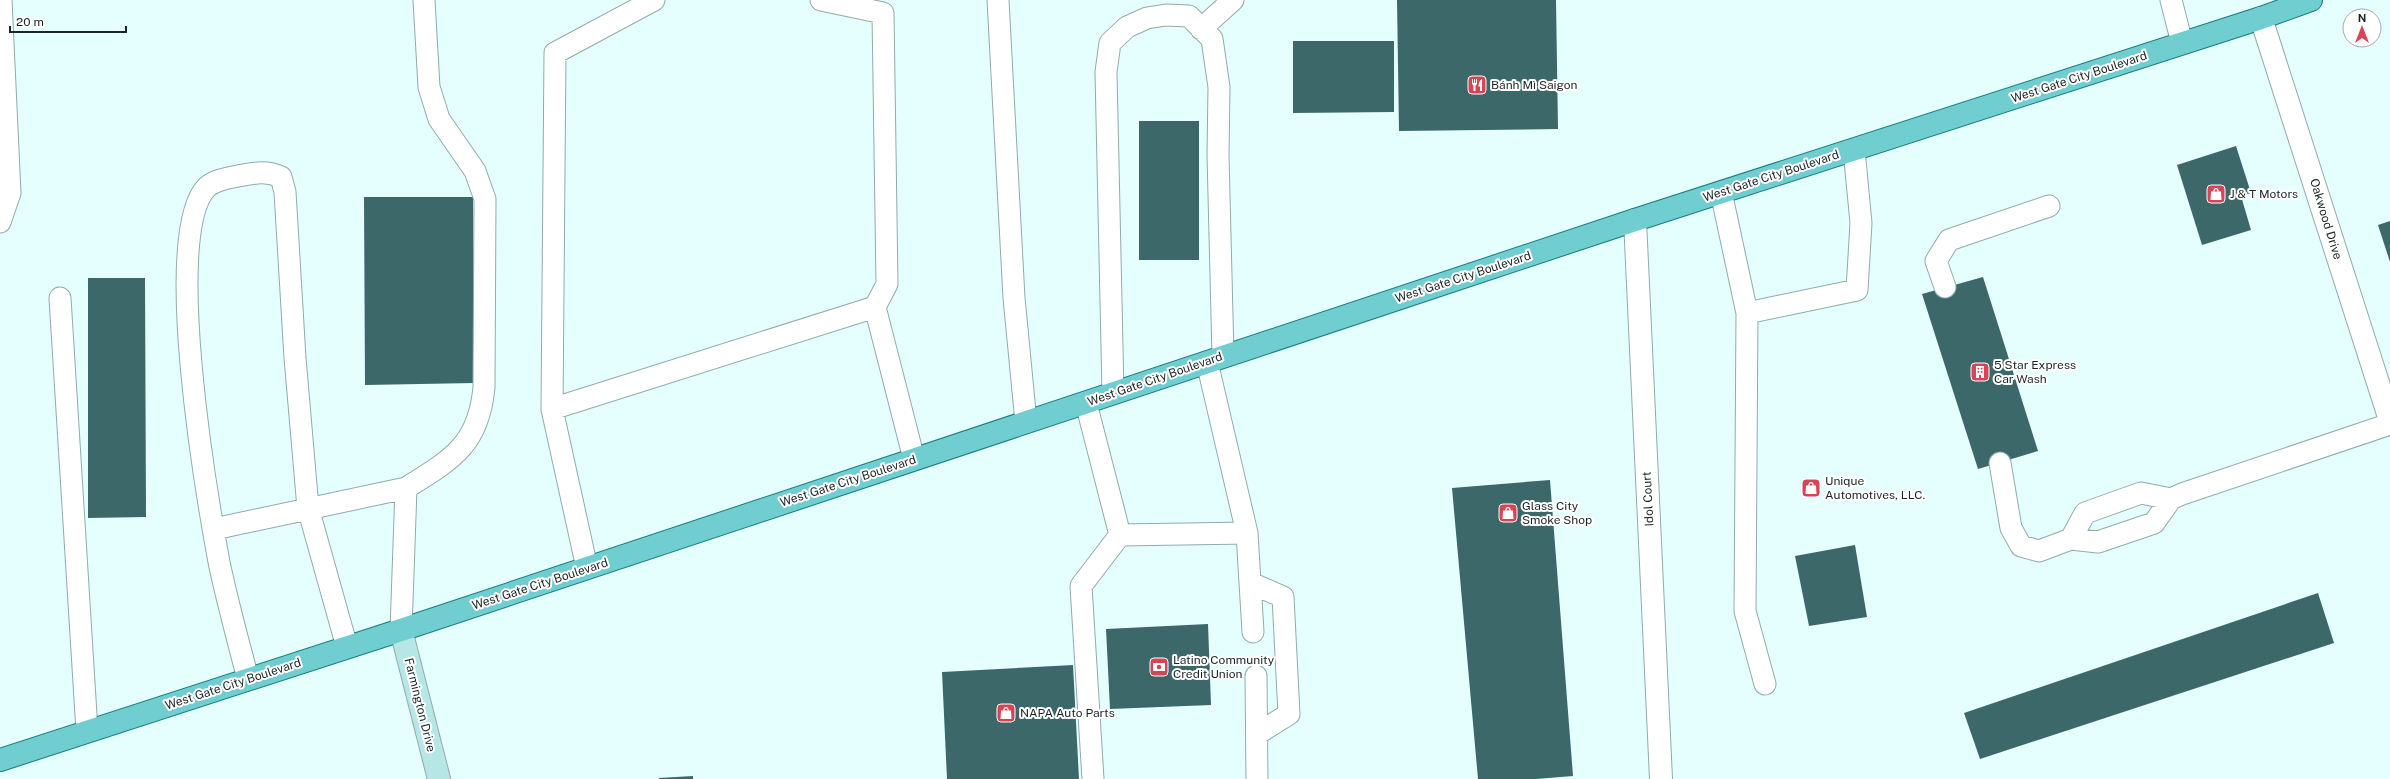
<svg xmlns="http://www.w3.org/2000/svg" width="2390" height="779" viewBox="0 0 2390 779" font-family="'Public Sans',sans-serif">
	<rect width="100%" height="100%" fill="#e5fefe"/>
	<path fill="#3d686a" d="M 1397,0 L 1556,0 L 1558,129 L 1399,131 Z
		M 1293,41 L 1394,41 L 1394,112 L 1293,113 Z
		M 1139,121 L 1199,121 L 1199,260 L 1139,260 Z
		M 2236,146 L 2251,193 L 2241,196 L 2251,230 L 2202,245 L 2177,165 Z
		M 364,197 L 473,197 L 474,383 L 365,385 Z
		M 2390,221 L 2390,262 L 2378,225 Z
		M 1983,277 L 2038,451 L 1978,469 L 1922,294 Z
		M 88,278 L 145,278 L 146,517 L 88,518 Z
		M 1550,480 L 1573,776 L 1536,779 L 1478,779 L 1452,488 Z
		M 1855,545 L 1867,617 L 1809,626 L 1795,556 Z
		M 2318,593 L 2334,643 L 1980,759 L 1964,713 Z
		M 1208,624 L 1211,705 L 1110,709 L 1106,629 Z
		M 1073,665 L 1079,779 L 947,779 L 942,672 Z
		M 693,776 L 693,779 L 659,779 L 659,778 Z"/>
	<g fill="none" stroke-linecap="round" stroke-linejoin="round">
		<defs>
			<path id="lane" d="M 821,0 L 883,13 L 887,284 L 875,307 L 914,459
				M 998,0 L 1014,298 L 1026,422
				M 2171,0 L 2182,43
				M 1201,29 L 1233,0
				M 1721,192 L 1747,313 L 1745,611 L 1765,684
				M 0,222 L 10,193 L 1,0
				M 1945,287 L 1936,261 L 1949,240 L 2049,206
				M 60,298 L 87,731
				M 1747,313 L 1857,290 L 1861,223 L 1854,150
				M 1207,362 L 1247,533 L 1253,632
				M 1113,393 L 1106,72 L 1110,43 L 1127,27 L 1147,18 L 1166,15 L 1189,16 L 1212,39 L 1219,87 L 1218,155 L 1223,356
				M 1086,403 L 1120,535 L 1081,586 L 1093,779
				M 552,409 L 875,307
				M 2000,463 L 2011,528 L 2021,546 L 2039,551 L 2071,539 L 2098,542 L 2154,523 L 2171,499 L 2182,494 L 2390,424
				M 214,529 L 406,488
				M 1120,535 L 1247,533
				M 2071,539 L 2085,513 L 2141,493 L 2171,499
				M 587,568 L 552,409 L 555,53 L 654,0
				M 1251,583 L 1283,597 L 1289,714 L 1257,734
				M 401,630 L 406,488 C 453,459 479,444 484,387 L 485,199 L 475,171 L 439,119 L 429,87 L 424,0
				M 1256,676 L 1257,779
				M 248,679 C 238,640 227,601 219,562 C 207,497 161,232 207,187 C 215,180 228,178 238,176 C 254,173 266,170 281,177 L 285,192 L 295,358 L 308,508 L 347,647"/>
			<path id="street" d="M 2261,18 L 2390,420
				M 1635,220 L 1661,779"/>
			<path id="secondary" d="M 401,630 L 439,779"/>
			<path id="primary" d="M 0,760 L 401,630 L 1635,220 L 2261,18 L 2311,0"/>
		</defs>
		<use href="#lane" stroke="#93aaab" stroke-width="23"/>
		<use href="#street" stroke="#93aaab" stroke-width="24"/>
		<use href="#secondary" stroke="#93aaab" stroke-width="24"/>
		<use href="#primary" stroke="#147d7f" stroke-width="24"/>
		<use href="#lane" stroke="#fff" stroke-width="21"/>
		<use href="#street" stroke="#fff" stroke-width="22"/>
		<use href="#secondary" stroke="#b7e6e7" stroke-width="22"/>
		<use href="#primary" stroke="#70cdd0" stroke-width="22"/>
	</g>
	<defs>
		<symbol id="restaurant-square" viewBox="-11 -11 22 22"><rect x="-9" y="-9" width="18" height="18" rx="4" fill="#d54556" stroke="#fff"/><path d="M-5-6h1v4h1v-4h1v4h1v-4h1v5L-1.5 .5V6h-2V.5L-5-1ZM5-6V6H3V1.5H1.5Q1.5-4 5-6Z" fill="#fff"/></symbol>
		<symbol id="shop-square" viewBox="-11 -11 22 22"><rect x="-9" y="-9" width="18" height="18" rx="4" fill="#d54556" stroke="#fff"/><path d="M-5-2.5h2.3a2.7 3.5 0 0 1 5.4 0H5L5.5 6h-11ZM-1.5-2.5h3a1.5 2.3 0 0 0-3 0Z" fill="#fff"/></symbol>
		<symbol id="building-square" viewBox="-11 -11 22 22"><rect x="-9" y="-9" width="18" height="18" rx="4" fill="#d54556" stroke="#fff"/><path d="M-4-6H4V6H1V3H-1V6H-4ZM-2.5-4.3h1.7v1.8h-1.7ZM.8-4.3h1.7v1.8H.8ZM-2.5-1h1.7V.8h-1.7ZM.8-1h1.7V.8H.8Z" fill="#fff"/></symbol>
		<symbol id="bank-square" viewBox="-11 -11 22 22"><rect x="-9" y="-9" width="18" height="18" rx="4" fill="#d54556" stroke="#fff"/><path d="M-6-4H6V4H-6ZM0-2.3a2.3 2.3 0 1 0 0 4.6a2.3 2.3 0 1 0 0-4.6Z" fill="#fff"/></symbol>
	</defs>
	<g fill-rule="evenodd">
		<use href="#restaurant-square" x="1466" y="74" width="22" height="22"/>
		<use href="#shop-square" x="2205" y="183" width="22" height="22"/>
		<use href="#building-square" x="1969" y="361" width="22" height="22"/>
		<use href="#shop-square" x="1800" y="477" width="22" height="22"/>
		<use href="#shop-square" x="1497" y="502" width="22" height="22"/>
		<use href="#bank-square" x="1148" y="656" width="22" height="22"/>
		<use href="#shop-square" x="995" y="702" width="22" height="22"/>
	</g>
	<g text-anchor="middle" dominant-baseline="central" stroke-width="4" stroke-linejoin="round" paint-order="stroke">
		<g font-size="12" fill="#1c2525" stroke="#fff">
			<text transform="translate(2079 77) rotate(-18)">West Gate City Boulevard</text>
			<text transform="translate(1771 176) rotate(-18)">West Gate City Boulevard</text>
			<text transform="translate(2326 219) rotate(73)">Oakwood Drive</text>
			<text transform="translate(1463 277) rotate(-18)">West Gate City Boulevard</text>
			<text transform="translate(1155 379) rotate(-19)">West Gate City Boulevard</text>
			<text transform="translate(848 481) rotate(-18)">West Gate City Boulevard</text>
			<text transform="translate(1648 499) rotate(-93)">Idol Court</text>
			<text transform="translate(540 584) rotate(-18)">West Gate City Boulevard</text>
			<text transform="translate(233 684) rotate(-18)">West Gate City Boulevard</text>
			<text transform="translate(420 705) rotate(76)">Farmington Drive</text>
		</g>
		<g font-size="12" fill="#1c2525" stroke="#fff" text-anchor="start">
			<text x="1491" y="85">Bánh Mì Saigon</text>
			<text x="2230" y="194">J &amp; T Motors</text>
			<text x="1994" y="365">5 Star Express<tspan x="1994" dy="14">Car Wash</tspan></text>
			<text x="1825" y="481">Unique<tspan x="1825" dy="14">Automotives, LLC.</tspan></text>
			<text x="1522" y="506">Glass City<tspan x="1522" dy="14">Smoke Shop</tspan></text>
			<text x="1173" y="660">Latino Community<tspan x="1173" dy="14">Credit Union</tspan></text>
			<text x="1020" y="713">NAPA Auto Parts</text>
		</g>
	</g>
	<g transform="translate(2362 28)"><circle r="19" fill="#ffffff" stroke="#a4a8a8"/>
	<path d="M0-3L7 15L0 10L-7 15Z" fill="#d54556"/>
	<text y="-6" font-size="11" font-weight="bold" text-anchor="middle" fill="#1c2525">N</text>
	</g>
	<path d="M10 26v6h116v-6" fill="none" stroke="#1c2525" stroke-width="2"/>
	<text x="16" y="26" font-size="12" fill="#1c2525" stroke="#ffffff" stroke-width="3" paint-order="stroke">20 m</text>
</svg>
